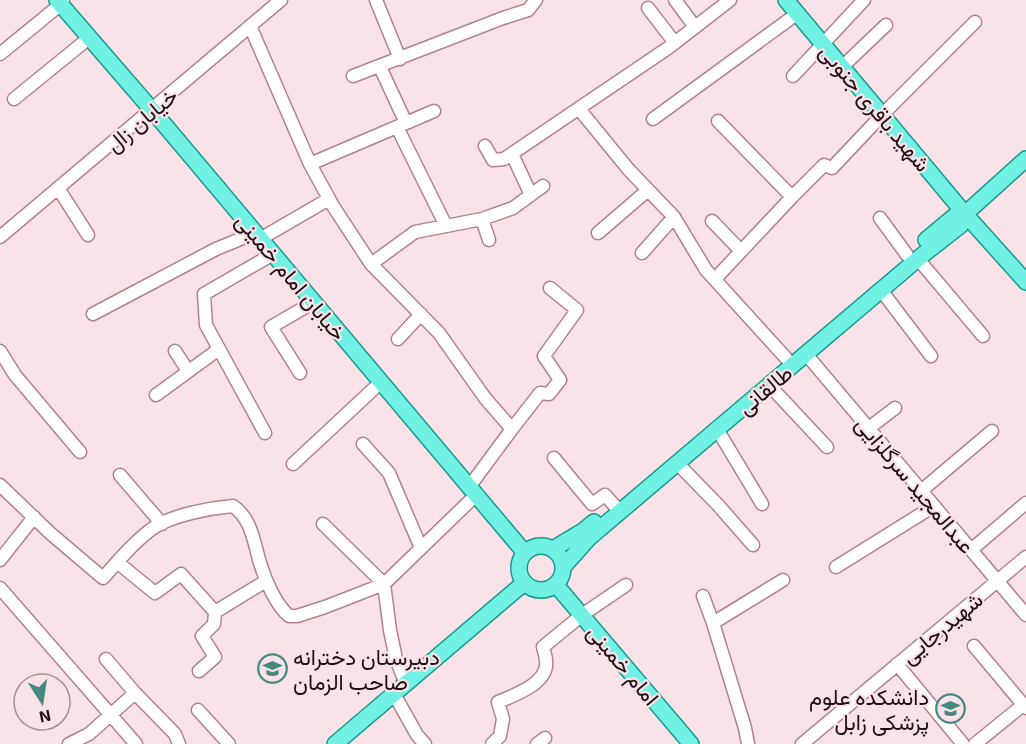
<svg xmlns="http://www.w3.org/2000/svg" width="1026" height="744" viewBox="0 0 1026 744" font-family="'Exo 2',Vazirmatn,sans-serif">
	<rect width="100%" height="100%" fill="#fae3e8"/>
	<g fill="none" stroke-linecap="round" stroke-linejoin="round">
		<defs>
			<path id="minor" d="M 376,0 L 400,59
				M 675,0 L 695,27
				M 648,8 L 675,43
				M 250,26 L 310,164 L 333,206 L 371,264 L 439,333 L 485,398 L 512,429 L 469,487
				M 0,54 L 61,4 L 63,0
				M 842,67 L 886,25
				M 353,76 L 503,18 L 528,10 L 536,0
				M 793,76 L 864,0
				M 14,99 L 89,38
				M 579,109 L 629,170 L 674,217 L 706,270 L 786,358
				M 653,119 L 798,13
				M 718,121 L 792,197
				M 406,123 L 434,111
				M 397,127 L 446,226
				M 485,146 L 493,160 L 504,159 L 668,48 L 730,0
				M 512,154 L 531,195
				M 310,164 L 406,123 L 380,67
				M 58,188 L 88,235
				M 880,218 L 907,255
				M 482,219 L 489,240
				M 712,221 L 741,251
				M 598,233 L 648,190
				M 0,237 L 281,0
				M 260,239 L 329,199
				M 642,253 L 674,217
				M 918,259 L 983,336
				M 371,264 L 415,232 L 482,219 L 513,208 L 543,186
				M 715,279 L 792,197 L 824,165 L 832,168 L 883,114 L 975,22
				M 881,290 L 931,356
				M 93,314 L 216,249 L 255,233
				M 398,339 L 421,314
				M 0,351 L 15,375 L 80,452
				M 175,351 L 188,371
				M 806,354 L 1026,615
				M 300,373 L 271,327 L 314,302
				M 769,385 L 827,447
				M 156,395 L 219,349
				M 869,428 L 895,408
				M 512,429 L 540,393 L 549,394 L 560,380 L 544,356 L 577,310 L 550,288
				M 717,429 L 762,504
				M 265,433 L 206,325 L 204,294 L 273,254
				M 363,444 L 389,473 L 421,548
				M 554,458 L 592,504 L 605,495 L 615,506
				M 677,463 L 718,505 L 753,545
				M 293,464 L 381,382
				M 120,475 L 162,524
				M 0,485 L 50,533 L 103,578 C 119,560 134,542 153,528 C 172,515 210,508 233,506 C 252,519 254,543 260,563 C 265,580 276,605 289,616 L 297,616 L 325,607 L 384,584 L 476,495
				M 921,491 L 992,431
				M 323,524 L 384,584
				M 971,550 L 1026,503
				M 0,560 L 34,517
				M 117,562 L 155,593 L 181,574 L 215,612 L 266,581
				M 836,567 L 934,506
				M 384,584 L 390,630 L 396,659 L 406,684
				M 0,588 L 136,744
				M 703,596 L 713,623 L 745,728 L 748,744
				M 713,623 L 783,580
				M 974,646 L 1026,708
				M 106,659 L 135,693 L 175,734 L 179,744
				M 897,664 L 963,744
				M 199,671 L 215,657 L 202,636 L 214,624 L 215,612
				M 394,694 L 417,735 L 425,744
				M 198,710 L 229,744
				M 69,744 L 89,734 L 135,693
				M 492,744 L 500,736 L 503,719 L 498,702 C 515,695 549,683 546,661 C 546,656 544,651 543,647 L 582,615 L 626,585
				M 537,744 L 545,738
				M 802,744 L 1026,557
				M 975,744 L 1023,705"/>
			<path id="major" d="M 57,0 L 152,110 L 525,553
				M 786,0 L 965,214 L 1026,282
				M 926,240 L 956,215 L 965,214
				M519 568a22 22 0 1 1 44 0a22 22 0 1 1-44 0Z
				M 553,549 L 583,531 L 594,522
				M 564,566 L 589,538 L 920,257 L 961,225 L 965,214 L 1026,159
				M 556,585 L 691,744
				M 335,744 L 524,583"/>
		</defs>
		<use href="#minor" stroke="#b5818e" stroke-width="15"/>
		<use href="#major" stroke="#189b8e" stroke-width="18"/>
		<use href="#minor" stroke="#fff" stroke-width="12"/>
		<use href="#major" stroke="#71f1e3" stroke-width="15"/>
	</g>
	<defs>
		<symbol id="school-ring" viewBox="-11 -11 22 22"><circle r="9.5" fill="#fae3e8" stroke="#458a80" stroke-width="1.5"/><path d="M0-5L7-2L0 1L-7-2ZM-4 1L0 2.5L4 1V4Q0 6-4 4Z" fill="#458a80"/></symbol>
		<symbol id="university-ring" viewBox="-11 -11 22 22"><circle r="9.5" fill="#fae3e8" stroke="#458a80" stroke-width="1.5"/><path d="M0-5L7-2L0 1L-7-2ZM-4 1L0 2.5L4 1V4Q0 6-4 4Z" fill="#458a80"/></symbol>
	</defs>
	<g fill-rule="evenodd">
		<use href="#school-ring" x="256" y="652" width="33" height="33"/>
		<use href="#university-ring" x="934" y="692" width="33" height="33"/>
	</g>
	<g text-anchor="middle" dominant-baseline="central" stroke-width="4.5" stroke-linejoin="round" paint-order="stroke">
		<g font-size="22" fill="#200e13" stroke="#fae3e8">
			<text transform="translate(876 107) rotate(50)">شهید باقری جنوبی</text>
			<text transform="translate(141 119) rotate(-40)">خیابان زال</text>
			<text transform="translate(292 276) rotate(50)">خیابان امام خمینی</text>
			<text transform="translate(764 389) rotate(-40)">طالقانی</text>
			<text transform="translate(916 484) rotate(50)">عبدالمجید سرگلزایی</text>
			<text transform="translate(941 627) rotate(-40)">شهیدرجایی</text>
			<text transform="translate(624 664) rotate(50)">امام خمینی</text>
		</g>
		<g font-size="22" fill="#200e13" stroke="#fae3e8" text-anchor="start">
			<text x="293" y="656">دبیرستان دخترانه<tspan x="293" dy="25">صاحب الزمان</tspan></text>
			<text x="929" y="696" text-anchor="end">دانشکده علوم<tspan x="929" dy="25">پزشکی زابل</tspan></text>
		</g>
	</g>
	<g transform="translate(42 702) rotate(168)"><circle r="28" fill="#fae3e8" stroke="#a38e93" stroke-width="1.5"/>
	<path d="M0-4.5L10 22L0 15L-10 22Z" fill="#458a80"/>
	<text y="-9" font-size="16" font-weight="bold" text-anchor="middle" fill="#200e13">N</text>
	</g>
</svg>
